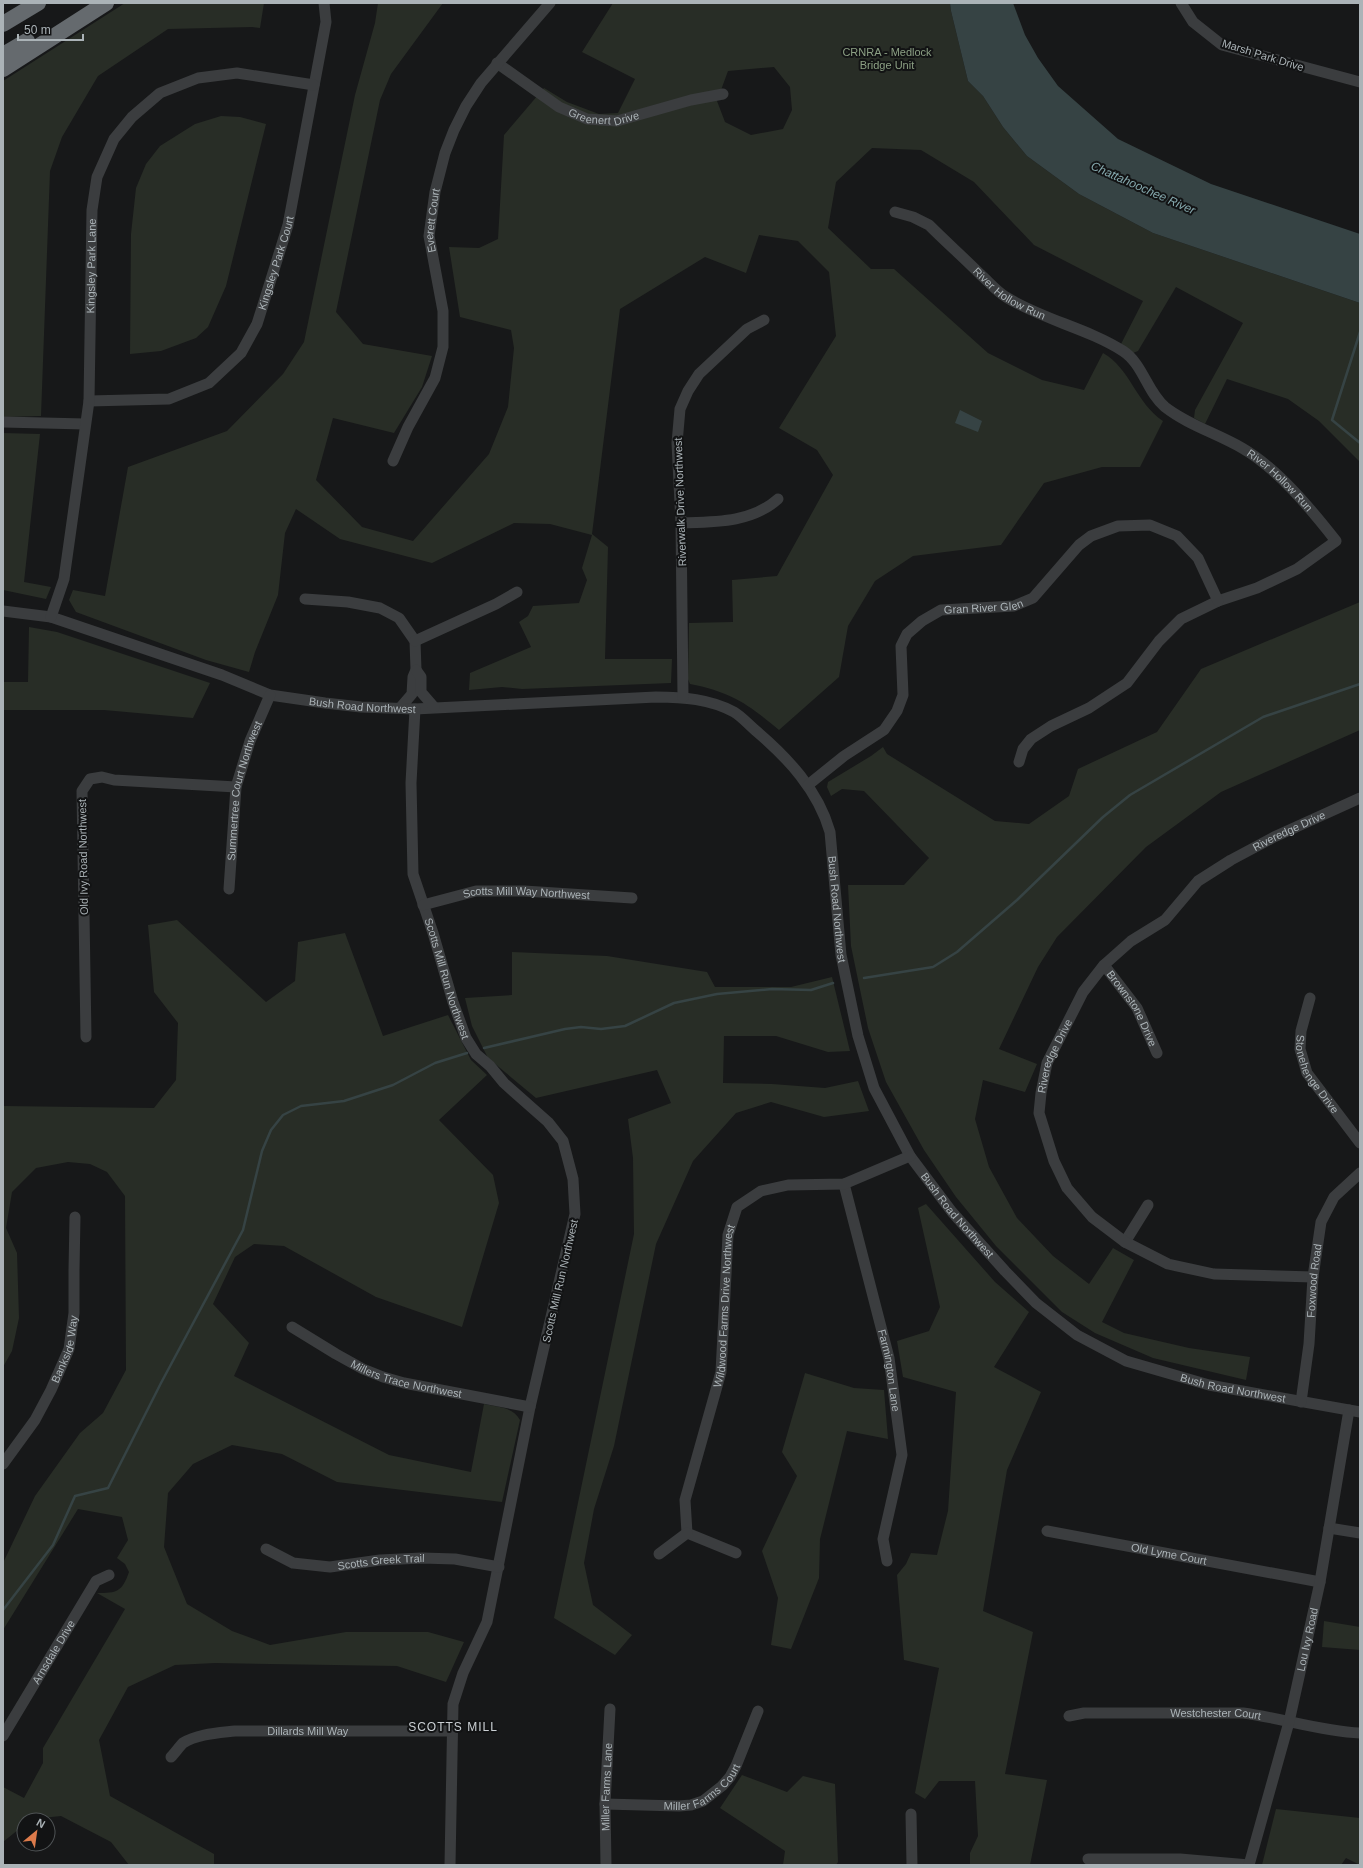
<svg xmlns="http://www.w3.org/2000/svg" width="1363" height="1868" viewBox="0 0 1363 1868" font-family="Arial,sans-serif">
	<rect width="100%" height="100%" fill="#171819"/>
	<path fill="#282d26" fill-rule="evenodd" d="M 125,3 L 264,3 L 260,28 L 252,27 L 168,29 L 98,76 L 62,137 L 50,171 L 41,416 L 3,417 L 3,81 Z
		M 378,3 L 443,3 L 391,74 L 380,100 L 336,312 L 363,344 L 432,356 L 422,387 L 394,433 L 333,418 L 316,480 L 362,527 L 413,541 L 489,454 L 508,407 L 514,348 L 511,330 L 460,317 L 449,247 L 479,248 L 498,239 L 504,135 L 544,88 L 567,102 L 599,114 L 618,113 L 635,79 L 582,52 L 613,3 L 950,3 L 951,11 L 968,81 L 983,96 L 1003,127 L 1027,156 L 1079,194 L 1153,233 L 1360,303 L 1360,462 L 1319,421 L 1288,399 L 1227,379 L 1205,424 L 1194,418 L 1195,410 L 1243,323 L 1176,287 L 1138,351 L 1133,353 L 1121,344 L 1143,301 L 1034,245 L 974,182 L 921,150 L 872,148 L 836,182 L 828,228 L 871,269 L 894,269 L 988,353 L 1042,380 L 1084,390 L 1103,353 C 1130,368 1136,403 1163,421 L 1140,467 L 1102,467 L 1044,483 L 1001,545 L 913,556 L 875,581 L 848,626 L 839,677 L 779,730 C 748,704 731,692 690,684 L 688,679 L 689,623 L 733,622 L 732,580 L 777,576 L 833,475 L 817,450 L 779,428 L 836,336 L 829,272 L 798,241 L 759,235 L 746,273 L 705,257 L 620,309 L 592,534 L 608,547 L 605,659 L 672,659 L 671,683 L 522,689 L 502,687 L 469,690 L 470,673 L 531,647 L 519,622 L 528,616 L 533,606 L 579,603 L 587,580 L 582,568 L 592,535 L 550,524 L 514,523 L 432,563 L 340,539 L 296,509 L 285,533 L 278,595 L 255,652 L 249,672 L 206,660 L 76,612 L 69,600 L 73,590 L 105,596 L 128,467 L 227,431 L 283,374 L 304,342 L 355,95 L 375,23 ZM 774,67 L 790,87 L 792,110 L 783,129 L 751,135 L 725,122 L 717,101 L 728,71 Z
		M 221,116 L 240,117 L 266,124 L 226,286 L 208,327 L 196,338 L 161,351 L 130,354 L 131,234 L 136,188 L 146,164 L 160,146 L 195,124 Z
		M 3,433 L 40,434 L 24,582 L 51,587 L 46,599 L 3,590 Z
		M 1360,602 L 1360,730 L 1221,792 L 1146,847 L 1057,937 L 1038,967 L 999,1049 L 1037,1064 L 1025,1092 L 983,1080 L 975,1119 L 989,1167 L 1017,1218 L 1053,1256 L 1089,1284 L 1113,1248 L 1134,1260 L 1102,1322 L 1124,1333 L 1189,1348 L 1250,1357 L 1246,1380 L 1153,1358 L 1095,1333 L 1062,1312 L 996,1246 L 956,1197 L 924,1150 L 886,1082 L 868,1028 L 851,946 L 848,885 L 904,885 L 929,858 L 864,791 L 842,789 L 831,796 L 827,787 L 828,782 L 871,756 L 883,747 L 887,754 L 995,821 L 1029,824 L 1069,796 L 1078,769 L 1157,732 L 1201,669 Z
		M 29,627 L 57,632 L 210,683 L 193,718 L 104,710 L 3,710 L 3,682 L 28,682 Z
		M 177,920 L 266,1002 L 295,981 L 298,942 L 345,933 L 383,1036 L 448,1015 L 471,1060 L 487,1075 L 439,1120 L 493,1175 L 499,1203 L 462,1327 L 376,1297 L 284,1246 L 254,1244 L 235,1257 L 213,1304 L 249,1343 L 234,1376 L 389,1455 L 471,1472 L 484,1404 C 498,1407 513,1407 520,1420 L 502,1502 L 337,1482 L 282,1454 L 232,1445 L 193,1464 L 168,1493 L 164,1547 L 187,1604 L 232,1631 L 270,1645 L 346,1632 L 428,1632 L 464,1642 L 446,1682 L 397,1666 L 215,1663 L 175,1665 L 128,1687 L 99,1740 L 110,1796 L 214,1854 L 214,1865 L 129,1865 L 111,1842 L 61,1816 L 24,1820 L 24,1825 L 3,1842 L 3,1787 L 24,1798 L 43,1763 L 43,1748 L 125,1609 L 97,1593 C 117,1593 122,1592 129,1572 L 125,1564 L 117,1558 L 128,1540 L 122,1517 L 78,1509 L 3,1630 L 3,1563 L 35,1496 L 80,1433 L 103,1413 L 126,1370 L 125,1196 L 107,1172 L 90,1164 L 68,1162 L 36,1168 L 12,1192 L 6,1228 L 17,1253 L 19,1318 L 12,1351 L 3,1367 L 3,1106 L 154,1108 L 176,1080 L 178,1023 L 154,992 L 148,925 Z
		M 512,952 L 607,956 L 707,972 L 715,987 L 791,987 L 832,977 L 850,1051 L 828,1052 L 776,1036 L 724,1036 L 723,1083 L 772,1084 L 825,1088 L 858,1081 L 869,1111 L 824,1117 L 771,1102 L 736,1113 L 693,1161 L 656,1244 L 614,1446 L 594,1509 L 584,1563 L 593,1605 L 632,1635 L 615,1655 L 554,1618 L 634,1234 L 633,1158 L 628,1119 L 671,1103 L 657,1070 L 536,1098 L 488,1058 L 472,1026 L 465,998 L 512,995 Z
		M 926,1204 L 995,1282 L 1029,1312 L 994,1367 L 1041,1392 L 1007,1470 L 983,1611 L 1033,1632 L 1005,1774 L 1047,1780 L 1030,1865 L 970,1865 L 970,1853 L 978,1836 L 975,1781 L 939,1781 L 925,1799 L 915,1793 L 939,1668 L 904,1660 L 897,1575 L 906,1564 L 911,1553 L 937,1555 L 948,1511 L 956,1392 L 903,1377 L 897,1341 L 929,1331 L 940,1307 L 918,1208 Z
		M 805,1373 L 854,1388 L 884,1390 L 888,1439 L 847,1431 L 820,1539 L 819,1578 L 791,1649 L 771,1645 L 778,1598 L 762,1551 L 797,1476 L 782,1452 Z
		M 1324,1621 L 1360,1627 L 1360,1650 L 1322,1647 Z
		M 742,1775 L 787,1792 L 803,1776 L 835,1784 L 838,1862 L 836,1865 L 783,1865 L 785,1851 L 720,1808 Z
		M 1276,1809 L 1360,1818 L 1360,1865 L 1346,1858 L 1341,1865 L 1262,1865 Z"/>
	<path fill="#364344" d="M 950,3 L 1013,3 L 1025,35 L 1038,58 L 1058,86 L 1118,139 L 1211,184 L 1360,234 L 1360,303 L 1153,233 L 1079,194 L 1027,156 L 1003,127 L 983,96 L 968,81 L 951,11 Z
		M 960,410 L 982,421 L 978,432 L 955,423 Z"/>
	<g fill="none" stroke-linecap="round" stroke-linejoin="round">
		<path stroke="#364344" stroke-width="2.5" d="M 1360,332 L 1332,420 L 1360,443
			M 864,978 L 933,967 L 957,952 L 1017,900 L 1103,817 L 1130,795 L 1263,717 L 1360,684
			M 484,1048 L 565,1029 L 581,1027 L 601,1029 L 625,1026 L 674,1003 L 717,994 L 772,989 L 811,990 L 833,983
			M 3,1610 L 53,1545 L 75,1496 L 108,1488 L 161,1383 L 243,1230 L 262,1151 L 271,1130 L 283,1115 L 301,1106 L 344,1101 L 393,1085 L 435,1063 L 467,1053"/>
		<g stroke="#3b3d3f" stroke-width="11">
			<path d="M 1181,3 L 1193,22 L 1222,45 L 1360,82"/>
			<path id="s1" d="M 497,63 L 559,107 L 587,119 L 617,121 L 691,100 L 723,94"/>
			<path id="s2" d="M 895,212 L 913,217 L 929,225 C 946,242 964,258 981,275 C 989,282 997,292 1006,297 C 1043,320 1087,328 1123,351 C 1143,364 1147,392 1165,407 C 1188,425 1216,433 1242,448 C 1277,468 1311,509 1336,541 L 1297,569 L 1257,588 L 1218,601 L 1181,619 L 1159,641 L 1127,683 L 1089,708 L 1051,726 L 1031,739 L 1023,749 L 1019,762"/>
			<path id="s3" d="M 89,401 L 169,399 L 209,383 L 241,353 L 257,324 L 288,225 L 326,22 L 324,3"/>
			<path d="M 3,422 L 85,424"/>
			<path id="s4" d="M 393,461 L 408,427 L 435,378 L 443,347 L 443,311 L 429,236 L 435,192 L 445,153 L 454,130 L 466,106 L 481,83 L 550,3"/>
			<path d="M 681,523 C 715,522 751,523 778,499"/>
			<path d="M 305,599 L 348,602 L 380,608 L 399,618 L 415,641 L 416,670 L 413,677 L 412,694 L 400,708"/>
			<path id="s5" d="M 3,611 L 51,617 L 222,675 L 270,695 L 325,703 L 361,707 L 415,709 L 656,697 C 683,697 710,699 734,712 C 741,716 748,724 755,730 C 788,758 818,790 830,832 L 841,955 L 858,1036 L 874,1088 L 910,1156 L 952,1212 L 1005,1271 L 1036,1303 L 1077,1335 L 1126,1361 L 1209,1385 L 1360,1412"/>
			<path id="s6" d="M 51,617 L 64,579 L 89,401 L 92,210 L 97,177 L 114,139 L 132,117 L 160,93 L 198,78 L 237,73 L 314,85"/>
			<path d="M 415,641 L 496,604 L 517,592"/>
			<path d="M 416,670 L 421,677 L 421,692 L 434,707"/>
			<path d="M 683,697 L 681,523 L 677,443 L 680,409 L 688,391 L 699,374 L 747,329 L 764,320"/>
			<path id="s7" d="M 415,709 L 411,783 L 413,874 L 433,933 L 453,1002 L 466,1038 L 476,1054 L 490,1066 L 504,1083 L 548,1122 L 563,1141 L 573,1179 L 575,1214 L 530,1407 L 487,1622 L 463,1673 L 453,1704 L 450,1865"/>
			<path id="s8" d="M 808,785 L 844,756 L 884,730 L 897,711 L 903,695 L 901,646 L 907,634 L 922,621 L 941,610 L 1014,606 L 1033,598 L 1079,545 L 1091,536 L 1118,526 L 1150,525 L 1177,536 L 1198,558 L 1218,601"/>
			<path id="s9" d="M 229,889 L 236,787 L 250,741 L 270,695"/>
			<path id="s10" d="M 423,905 L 476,891 L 524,891 L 632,898"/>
			<path id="s11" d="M 1104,965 L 1137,1008 L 1157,1053"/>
			<path id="s12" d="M 1310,998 L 1301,1031 L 1300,1049 L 1307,1073 L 1360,1143"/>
			<path d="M 86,1037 L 82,791 L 90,779 L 102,777 L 114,780 L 236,787"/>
			<path id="s13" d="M 844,1184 L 889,1358 L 902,1455 L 883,1539 L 887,1561"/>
			<path d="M 1125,1242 L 1148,1205"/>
			<path id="s14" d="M 1313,1277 L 1214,1274 L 1168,1264 L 1125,1242 L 1092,1217 L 1067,1188 L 1054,1161 L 1039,1113 L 1041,1093 L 1047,1063 L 1083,992 L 1104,965 L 1131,941 L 1165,920 L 1198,881 L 1231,860 L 1274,837 L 1360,798"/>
			<path id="s15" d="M 292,1327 L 336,1354 L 363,1369 L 383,1377 L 404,1383 L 530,1407"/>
			<path id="s16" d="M 1301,1402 L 1309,1344 L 1313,1277 L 1321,1222 L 1334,1197 L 1360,1173"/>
			<path id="s17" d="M 3,1464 L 35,1420 L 51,1390 L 69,1349 L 74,1313 L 74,1270 L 75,1217"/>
			<path d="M 1329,1528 L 1360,1533"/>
			<path id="s18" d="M 1047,1531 L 1320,1582"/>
			<path id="s19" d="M 266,1549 L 293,1563 L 330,1567 L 380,1560 L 422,1558 L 455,1559 L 499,1567"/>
			<path id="s20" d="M 736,1553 L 687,1533 L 685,1500 L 721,1372 L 728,1235 L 737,1207 L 761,1191 L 788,1185 L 844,1184 L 910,1156"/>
			<path d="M 659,1554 L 687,1533"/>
			<path id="s21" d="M 1069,1716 L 1084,1713 L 1243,1713 C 1282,1718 1320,1731 1360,1733"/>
			<path id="s22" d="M 3,1736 L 96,1581 L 109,1575"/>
			<path id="s23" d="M 171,1757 C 175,1753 179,1747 183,1743 C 197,1734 218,1733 235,1731 L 453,1731"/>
			<path id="s24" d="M 605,1804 L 679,1806 L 691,1805 L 703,1801 L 722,1786 L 730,1777 L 736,1766 L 758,1711"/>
			<path d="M 911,1814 L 912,1865"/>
			<path d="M 1088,1859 L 1180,1859 L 1249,1865"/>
			<path id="s25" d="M 606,1865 L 605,1804 L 610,1709"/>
			<path id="s26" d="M 1249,1865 L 1289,1722 L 1320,1582 L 1349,1410"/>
		</g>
		<path stroke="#656a6e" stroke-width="16" d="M 3,24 L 38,3
			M 3,55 L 27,41
			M 3,69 L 106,3"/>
	</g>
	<g text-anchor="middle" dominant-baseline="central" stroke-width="4" stroke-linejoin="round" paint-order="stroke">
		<g font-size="11" fill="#8ca084" stroke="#121314">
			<text x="887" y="52">CRNRA - Medlock<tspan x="887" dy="13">Bridge Unit</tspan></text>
		</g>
		<g font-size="11" fill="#abb3b7" stroke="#121314">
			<text transform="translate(1263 55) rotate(17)">Marsh Park Drive</text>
			<text stroke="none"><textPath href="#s1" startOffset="123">Greenert Drive</textPath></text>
			<text stroke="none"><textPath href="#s4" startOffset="253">Everett Court</textPath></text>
			<text stroke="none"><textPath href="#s3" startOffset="264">Kingsley Park Court</textPath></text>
			<text stroke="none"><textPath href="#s6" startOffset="355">Kingsley Park Lane</textPath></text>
			<text stroke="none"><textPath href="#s2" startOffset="143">River Hollow Run</textPath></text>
			<text stroke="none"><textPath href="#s2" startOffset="479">River Hollow Run</textPath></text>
			<text transform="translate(680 502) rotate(-92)">Riverwalk Drive Northwest</text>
			<text stroke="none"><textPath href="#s8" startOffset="281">Gran River Glen</textPath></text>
			<text stroke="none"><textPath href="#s5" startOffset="374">Bush Road Northwest</textPath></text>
			<text stroke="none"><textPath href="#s9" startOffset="100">Summertree Court Northwest</textPath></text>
			<text stroke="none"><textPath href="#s14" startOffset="750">Riveredge Drive</textPath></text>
			<text transform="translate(83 857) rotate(-91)">Old Ivy Road Northwest</text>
			<text stroke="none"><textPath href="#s10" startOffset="105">Scotts Mill Way Northwest</textPath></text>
			<text stroke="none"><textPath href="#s5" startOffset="982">Bush Road Northwest</textPath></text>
			<text stroke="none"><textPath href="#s7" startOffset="275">Scotts Mill Run Northwest</textPath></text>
			<text stroke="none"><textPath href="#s11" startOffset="52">Brownstone Drive</textPath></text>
			<text stroke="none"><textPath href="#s14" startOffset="414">Riveredge Drive</textPath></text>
			<text stroke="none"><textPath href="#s12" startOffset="82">Stonehenge Drive</textPath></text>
			<text stroke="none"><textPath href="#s5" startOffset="1318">Bush Road Northwest</textPath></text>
			<text transform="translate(560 1281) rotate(-77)">Scotts Mill Run Northwest</text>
			<text stroke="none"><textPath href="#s16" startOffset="122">Foxwood Road</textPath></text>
			<text stroke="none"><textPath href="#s20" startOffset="285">Wildwood Farms Drive Northwest</textPath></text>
			<text stroke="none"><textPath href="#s17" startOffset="132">Bankside Way</textPath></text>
			<text stroke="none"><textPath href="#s13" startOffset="192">Farmington Lane</textPath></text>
			<text stroke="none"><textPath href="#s15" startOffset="127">Millers Trace Northwest</textPath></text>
			<text stroke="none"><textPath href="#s5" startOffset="1654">Bush Road Northwest</textPath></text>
			<text stroke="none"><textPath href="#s18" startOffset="124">Old Lyme Court</textPath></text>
			<text stroke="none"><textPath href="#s19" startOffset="119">Scotts Greek Trail</textPath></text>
			<text stroke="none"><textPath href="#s26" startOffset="233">Lou Ivy Road</textPath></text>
			<text stroke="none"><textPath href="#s22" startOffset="98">Arnsdale Drive</textPath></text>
			<text stroke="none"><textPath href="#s21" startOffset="147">Westchester Court</textPath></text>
			<text stroke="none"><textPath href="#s23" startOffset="145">Dillards Mill Way</textPath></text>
			<text stroke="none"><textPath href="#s24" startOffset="104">Miller Farms Court</textPath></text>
			<text stroke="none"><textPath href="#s25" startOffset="78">Miller Farms Lane</textPath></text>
		</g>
		<g font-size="12" font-style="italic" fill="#86a9ae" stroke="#121314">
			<text transform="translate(1143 188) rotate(24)">Chattahoochee River</text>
		</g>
		<g font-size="12" letter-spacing="1" fill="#cbd0d4" stroke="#121314">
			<text x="453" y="1727">SCOTTS MILL</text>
		</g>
	</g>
	<rect width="1363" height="1868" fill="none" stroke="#abb3b7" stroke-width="8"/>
	<g transform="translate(36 1832) rotate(29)"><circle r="19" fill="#121314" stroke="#4f5355"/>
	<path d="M0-3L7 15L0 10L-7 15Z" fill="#dd7b4b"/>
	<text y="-6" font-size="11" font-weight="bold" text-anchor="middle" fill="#abb3b7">N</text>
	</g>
	<path d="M18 34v6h65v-6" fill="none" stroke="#abb3b7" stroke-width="2"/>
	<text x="24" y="34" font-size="12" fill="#abb3b7" stroke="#121314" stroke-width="3" paint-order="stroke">50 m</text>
</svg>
